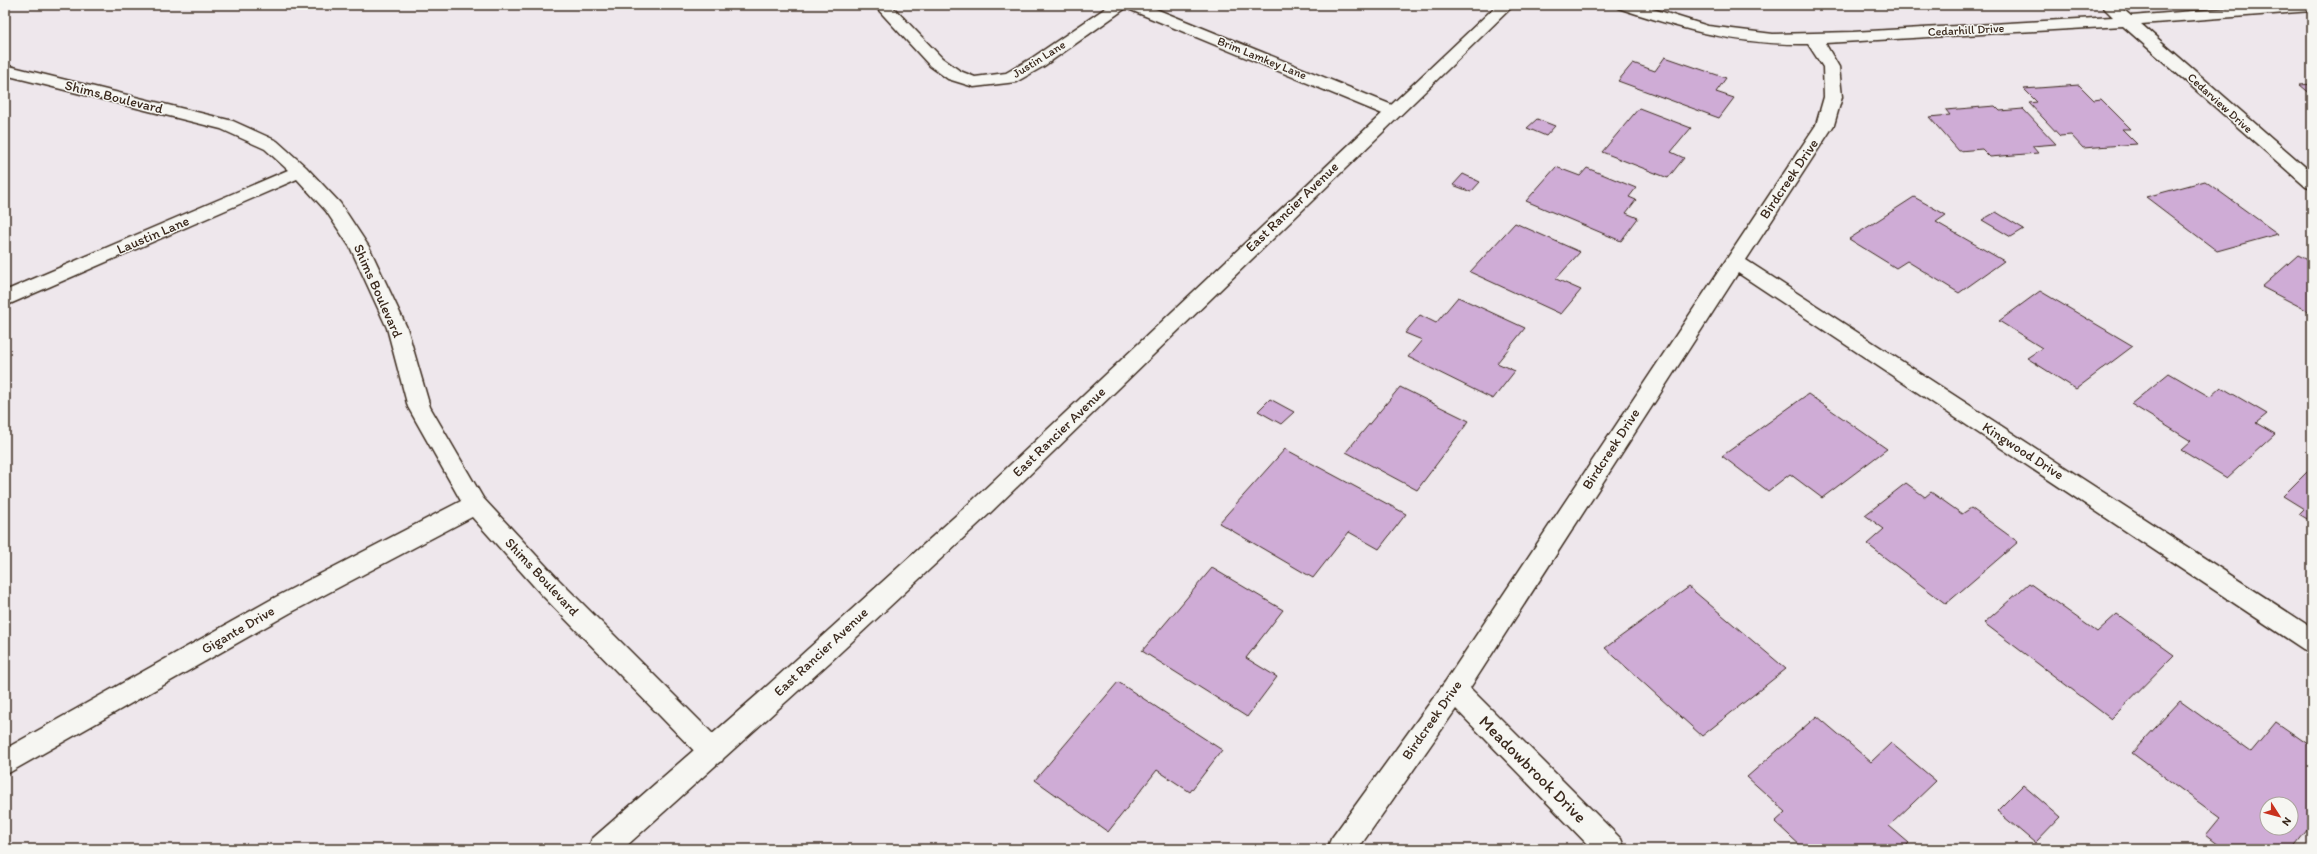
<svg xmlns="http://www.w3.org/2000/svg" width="2317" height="854" viewBox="0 0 2317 854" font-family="Itim,sans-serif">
	<rect width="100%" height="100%" fill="#eee7ec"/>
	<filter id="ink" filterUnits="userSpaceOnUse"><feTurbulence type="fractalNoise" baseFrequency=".025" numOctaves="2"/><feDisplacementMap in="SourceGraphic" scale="8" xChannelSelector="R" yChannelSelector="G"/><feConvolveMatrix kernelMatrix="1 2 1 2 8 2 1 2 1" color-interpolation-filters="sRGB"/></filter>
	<g filter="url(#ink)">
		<path fill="#cfacd6" stroke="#3b2a1e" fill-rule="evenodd" d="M 1665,57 L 1726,78 L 1716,92 L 1734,98 L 1719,118 L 1618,81 L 1633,63 L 1655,71 Z
			M 2312,84 L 2312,95 L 2300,85 Z
			M 2079,85 L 2094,100 L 2101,99 L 2131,129 L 2122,129 L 2137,144 L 2083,148 L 2071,135 L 2060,136 L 2029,103 L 2037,102 L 2024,89 Z
			M 1995,106 L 2000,111 L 2023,109 L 2056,144 L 2032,146 L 2038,153 L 1990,157 L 1982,149 L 1959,151 L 1929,117 L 1950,115 L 1946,110 Z
			M 1639,108 L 1691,128 L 1671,152 L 1684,158 L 1668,178 L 1602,152 Z
			M 1537,119 L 1555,126 L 1546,136 L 1527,128 Z
			M 1556,167 L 1580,176 L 1587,168 L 1636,188 L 1629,197 L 1636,200 L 1626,213 L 1638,218 L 1621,241 L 1526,201 Z
			M 1463,174 L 1480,182 L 1471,192 L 1453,185 Z
			M 2205,181 L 2278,234 L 2217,251 L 2146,197 Z
			M 1914,197 L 1946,215 L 1936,222 L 2004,261 L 1959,293 L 1907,261 L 1896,268 L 1849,239 Z
			M 1996,212 L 2024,229 L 2011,237 L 1982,220 Z
			M 1515,223 L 1580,252 L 1556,279 L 1581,290 L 1561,314 L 1470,272 Z
			M 2298,255 L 2312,262 L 2312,313 L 2262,287 Z
			M 2040,291 L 2133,346 L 2076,389 L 2027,358 L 2042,348 L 1999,321 Z
			M 1458,297 L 1525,328 L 1497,363 L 1515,371 L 1493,399 L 1408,357 L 1422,340 L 1405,333 L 1420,315 L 1436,323 Z
			M 2169,373 L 2210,397 L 2221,387 L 2267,414 L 2256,423 L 2275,434 L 2227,478 L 2181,450 L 2191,441 L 2131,404 Z
			M 1400,387 L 1469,421 L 1417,490 L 1346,452 Z
			M 1808,394 L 1887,449 L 1822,498 L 1790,474 L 1768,491 L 1722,456 Z
			M 1270,399 L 1294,412 L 1281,424 L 1258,411 Z
			M 1285,449 L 1406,514 L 1379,549 L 1349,532 L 1313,578 L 1219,523 Z
			M 2312,467 L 2312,522 L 2299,514 L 2304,509 L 2283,496 Z
			M 1906,483 L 1925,497 L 1931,492 L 1962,514 L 1971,508 L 2018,542 L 1946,604 L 1867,544 L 1884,529 L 1865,515 Z
			M 1212,568 L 1283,610 L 1246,658 L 1277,677 L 1247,717 L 1142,651 Z
			M 2029,583 L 2097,632 L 2117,614 L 2174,655 L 2111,719 L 1984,623 Z
			M 1689,587 L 1786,669 L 1702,736 L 1605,648 Z
			M 1118,682 L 1222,750 L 1190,792 L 1157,770 L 1108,832 L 1035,780 Z
			M 2180,701 L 2251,752 L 2276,722 L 2312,747 L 2312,824 L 2292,849 L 2224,849 L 2206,835 L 2220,818 L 2132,753 ZM 2267,804 L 2291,804 L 2291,828 L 2267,828 Z
			M 1817,716 L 1871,762 L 1891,743 L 1936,781 L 1889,826 L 1909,843 L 1903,849 L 1804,849 L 1775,822 L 1786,812 L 1747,777 Z
			M 2023,785 L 2060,817 L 2035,843 L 1997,811 Z"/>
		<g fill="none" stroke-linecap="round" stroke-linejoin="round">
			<defs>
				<path id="street" d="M 874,5 L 891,5 L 942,58 L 960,71 L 975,77 L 1006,73 L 1032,58 L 1110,5 L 1146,5 L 1397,107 L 1400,111 L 1397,115 L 1385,115 L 1126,8 L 1044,66 L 1016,82 L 974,87 L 948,79 L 930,66 Z
					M 1616,5 L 1640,5 L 1708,26 L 1773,34 L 1853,32 L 2113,17 L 2101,5 L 2118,5 L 2131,16 L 2268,5 L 2312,5 L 2312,11 L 2141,24 L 2312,173 L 2312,189 L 2306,187 L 2123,26 L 1825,43 L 1839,67 L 1842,97 L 1834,125 L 1746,260 L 2312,628 L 2312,652 L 2303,649 L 1738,273 L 1470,688 L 1621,839 L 1625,849 L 1592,849 L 1456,709 L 1358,849 L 1327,849 L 1331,839 L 1445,682 L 1816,125 L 1824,97 L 1823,67 L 1808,44 C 1737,45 1685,30 1618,8 Z
					M 5,65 L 233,121 L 277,141 L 306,167 L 340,203 L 369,247 L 407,328 L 430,407 L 483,498 L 559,580 L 722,743 L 726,752 L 722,761 L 713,764 L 704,761 L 541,594 L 472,517 L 290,613 L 5,775 L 5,749 L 272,599 L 461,501 L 408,407 L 387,328 L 350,247 L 326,211 L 297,179 L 5,306 L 5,291 L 288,170 L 265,149 L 221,129 L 5,75 Z"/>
				<path id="secondary" d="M 1497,5 L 1514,5 L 990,513 L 829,663 L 623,849 L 588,849 L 592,839 L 757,695 L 973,500 Z"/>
			</defs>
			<use href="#street" stroke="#3b2a1e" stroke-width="3"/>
			<use href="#secondary" stroke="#3b2a1e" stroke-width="3"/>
			<use href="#street" fill="#f6f6f2" fill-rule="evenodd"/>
			<use href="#secondary" fill="#f6f6f2" fill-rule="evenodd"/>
		</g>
	</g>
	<g text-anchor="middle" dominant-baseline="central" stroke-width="3" stroke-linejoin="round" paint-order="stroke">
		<g font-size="12" fill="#3b2a1e" stroke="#f6f6f2">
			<text transform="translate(1966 30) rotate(-3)">Cedarhill Drive</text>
			<text transform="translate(1262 58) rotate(22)">Brim Lamkey Lane</text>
			<text transform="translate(1039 59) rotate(-32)">Justin Lane</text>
			<text transform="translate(2220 103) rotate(42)">Cedarview Drive</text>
		</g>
		<g font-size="14" fill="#3b2a1e" stroke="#f6f6f2">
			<text transform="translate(114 97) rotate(14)">Shims Boulevard</text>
			<text transform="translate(1789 179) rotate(-56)">Birdcreek Drive</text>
			<text transform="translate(1292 207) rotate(-44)">East Rancier Avenue</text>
			<text transform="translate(153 235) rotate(-23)">Laustin Lane</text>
			<text transform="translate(378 291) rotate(66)">Shims Boulevard</text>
			<text transform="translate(1059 432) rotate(-44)">East Rancier Avenue</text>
			<text transform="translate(1611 449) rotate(-57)">Birdcreek Drive</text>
			<text transform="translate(2023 451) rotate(33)">Kingwood Drive</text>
			<text transform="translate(542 577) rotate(47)">Shims Boulevard</text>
			<text transform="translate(238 630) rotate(-30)">Gigante Drive</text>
			<text transform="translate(821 652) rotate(-43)">East Rancier Avenue</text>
			<text transform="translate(1432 720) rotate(-55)">Birdcreek Drive</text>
		</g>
		<g font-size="17" fill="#3b2a1e" stroke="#f6f6f2">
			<text transform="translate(1533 769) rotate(45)">Meadowbrook Drive</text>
		</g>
	</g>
	<rect width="2317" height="854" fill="none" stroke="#f6f6f2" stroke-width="20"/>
	<rect x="10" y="10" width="2297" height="834" fill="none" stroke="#3b2a1e" stroke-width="1.5" filter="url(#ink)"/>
	<g transform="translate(2279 816) rotate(126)"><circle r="19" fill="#f6f6f2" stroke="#aba49d"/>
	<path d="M0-3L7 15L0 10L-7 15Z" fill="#c8321e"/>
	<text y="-6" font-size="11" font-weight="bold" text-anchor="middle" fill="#3b2a1e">N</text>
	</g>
</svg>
